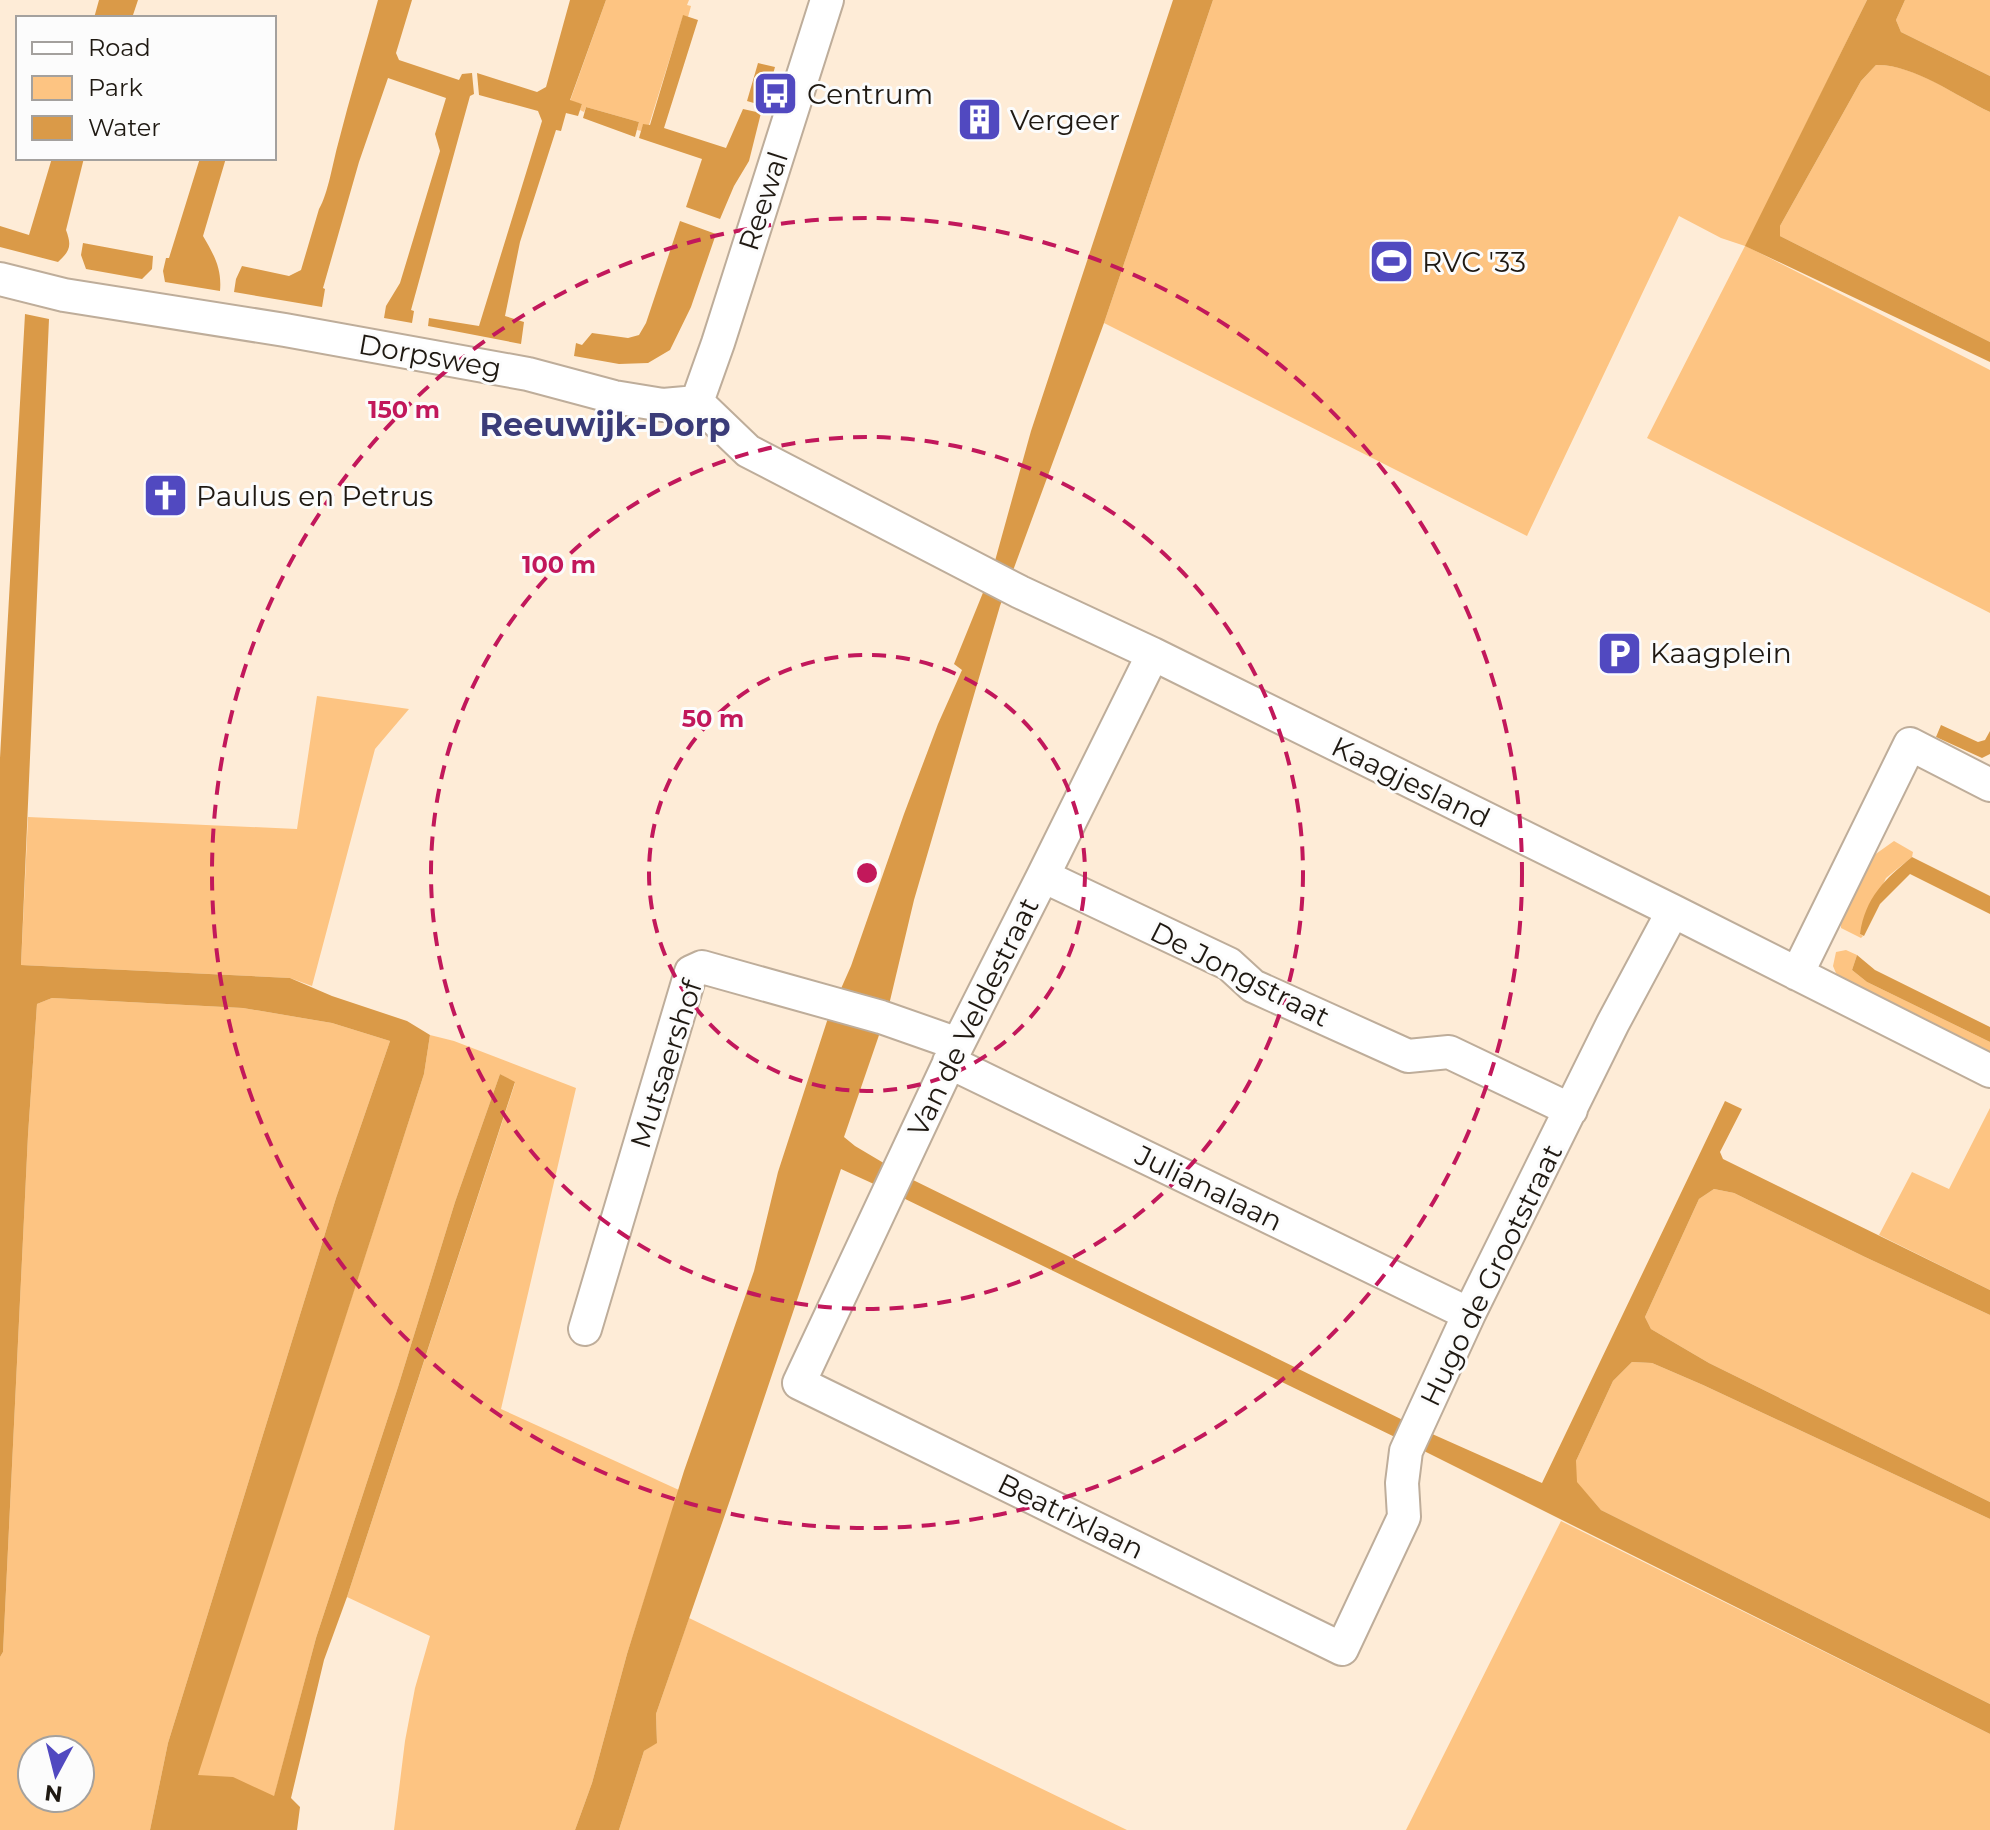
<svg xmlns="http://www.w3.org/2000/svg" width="1990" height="1830" viewBox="0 0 1990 1830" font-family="Montserrat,sans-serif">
	<rect width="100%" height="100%" fill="#feecd7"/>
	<path fill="#fdc482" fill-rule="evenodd" d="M 606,0 L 689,0 L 687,5 L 691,6 L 688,17 L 683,16 L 649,125 L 643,125 L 641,131 L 637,130 L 639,122 L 586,107 L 584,112 L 580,110 L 582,104 L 570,101 Z
		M 1213,0 L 1867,0 L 1746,246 L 1990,370 L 1990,613 L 1647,438 L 1745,246 L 1721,238 L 1679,216 L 1527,536 L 1104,323 Z
		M 1905,0 L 1990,0 L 1990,76 L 1901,32 L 1896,20 Z
		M 1876,65 C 1914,64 1956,96 1990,112 L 1990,342 L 1780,236 L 1780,226 L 1861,81 Z
		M 317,696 L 409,709 L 375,749 L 312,986 L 290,978 L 21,965 L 28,817 L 297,829 Z
		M 1894,841 L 1913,852 L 1912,857 L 1886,878 L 1860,934 L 1863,936 L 1861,938 L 1841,928 L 1841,919 L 1870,858 Z
		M 1846,950 L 1857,955 L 1852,970 L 1867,982 L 1990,1042 L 1990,1057 L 1841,985 L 1833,966 L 1836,952 Z
		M 52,998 L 243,1008 L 332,1023 L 390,1041 L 336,1198 L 168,1743 L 150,1830 L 0,1830 L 0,1657 L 3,1652 L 28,1135 L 37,1004 ZM 32,1750 L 80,1750 L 80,1798 L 32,1798 Z
		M 430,1035 L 454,1041 L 576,1088 L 501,1409 L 679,1490 L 627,1654 L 592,1783 L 575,1830 L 394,1830 L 405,1741 L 415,1688 L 430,1636 L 347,1597 L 515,1083 L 500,1074 L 455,1202 L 398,1387 L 316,1638 L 274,1797 L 256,1789 L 197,1775 L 424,1074 Z
		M 1990,1108 L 1990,1290 L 1879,1235 L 1912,1172 L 1949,1189 Z
		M 1714,1189 L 1734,1193 L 1865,1257 L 1990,1315 L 1990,1502 L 1709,1363 L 1651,1329 L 1645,1317 L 1699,1199 Z
		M 1632,1362 L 1652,1363 L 1703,1385 L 1990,1519 L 1990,1704 L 1601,1510 L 1576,1482 L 1576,1461 L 1613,1381 Z
		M 1561,1521 L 1990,1734 L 1990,1830 L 1406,1830 Z
		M 689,1618 L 1127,1830 L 619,1830 L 644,1751 L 657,1742 L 656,1714 Z"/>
	<path fill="#da9a48" d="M 99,0 L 138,0 L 132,18 L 94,18 Z
		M 378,0 L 412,0 L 396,53 L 399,60 L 459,80 L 462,74 L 472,73 L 474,94 L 470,96 L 411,310 L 414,311 L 412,323 L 384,318 L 386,306 L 400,283 L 440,151 L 435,134 L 446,98 L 388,78 L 359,162 L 323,288 L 325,289 L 322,307 L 234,292 L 236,279 L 242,266 L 289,276 L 301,270 L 319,209 C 328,194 333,162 338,144 C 350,96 365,48 378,0 Z
		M 570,0 L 606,0 L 570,100 L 582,104 L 578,116 L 566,113 L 561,131 L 556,130 L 520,242 L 505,316 L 524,322 L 521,344 L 428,326 L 429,318 L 479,326 L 542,121 L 538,111 L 479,95 L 477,73 L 537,92 L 546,87 Z
		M 1173,0 L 1213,0 L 1104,323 L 1000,606 L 914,900 L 888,1009 L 844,1137 L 855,1146 L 887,1165 L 876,1185 L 841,1169 L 730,1500 L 656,1714 L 657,1743 L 644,1751 L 619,1830 L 575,1830 L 592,1783 L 627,1654 L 684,1471 L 754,1271 L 778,1172 L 828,1018 L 851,966 L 904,814 L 938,724 L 962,670 L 954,664 L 993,568 L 1031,431 Z
		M 1867,0 L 1905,0 L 1896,20 L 1901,32 L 1990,76 L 1990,112 C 1956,96 1913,64 1876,65 L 1861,81 L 1780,226 L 1780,236 L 1990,342 L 1990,362 L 1745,246 Z
		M 683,15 L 698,20 L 664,128 L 726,148 L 743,109 L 761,113 L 749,161 L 734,186 L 720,219 L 686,207 L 702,159 L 639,138 L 643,124 L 650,125 Z
		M 758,63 L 775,67 L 764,106 L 747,101 Z
		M 586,107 L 639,122 L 635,137 L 583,118 Z
		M 52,158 L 84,158 L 66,230 C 72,246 70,251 58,262 L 0,247 L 0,226 L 29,235 Z
		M 200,158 L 226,158 L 203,236 C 214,255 222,268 220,291 L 165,282 L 163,271 L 166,258 L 169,258 Z
		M 680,221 L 716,234 L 691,307 L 670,350 L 648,363 L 619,364 L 574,356 L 576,343 L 582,345 L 592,333 L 628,338 L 639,335 L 646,323 Z
		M 83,243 L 153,256 L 152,269 L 142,279 L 86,269 L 81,255 Z
		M 25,314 L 49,319 L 21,965 L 290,978 L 332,996 L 407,1021 L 430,1035 L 424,1074 L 198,1775 L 233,1777 L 274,1796 L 316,1638 L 398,1387 L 455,1202 L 500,1074 L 515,1082 L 347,1597 L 324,1660 L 291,1798 L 300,1807 L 297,1830 L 150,1830 L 168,1743 L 336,1198 L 390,1041 L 332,1023 L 243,1008 L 52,998 L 37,1004 L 28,1135 L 3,1652 L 0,1657 L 0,758 Z
		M 1941,725 L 1978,742 L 1985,740 L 1990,731 L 1990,754 L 1982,758 L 1936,737 Z
		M 1912,857 L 1990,896 L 1990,914 L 1910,874 L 1880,904 L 1864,936 L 1860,934 C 1865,898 1885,879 1912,857 Z
		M 1857,955 L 1875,970 L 1990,1027 L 1990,1042 L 1867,982 L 1852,970 Z
		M 1725,1101 L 1742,1109 L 1720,1152 L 1723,1159 L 1990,1290 L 1990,1315 L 1865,1257 L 1734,1193 L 1714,1189 L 1699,1199 L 1645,1317 L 1651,1329 L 1709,1363 L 1990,1502 L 1990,1519 L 1703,1385 L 1652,1363 L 1632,1362 L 1613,1381 L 1576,1461 L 1577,1482 L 1601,1510 L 1990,1704 L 1990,1734 L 1422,1450 L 1430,1433 L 1542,1483 Z
		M 909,1178 L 1409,1423 L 1401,1440 L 899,1196 Z"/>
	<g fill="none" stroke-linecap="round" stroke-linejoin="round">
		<defs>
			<path id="minor" d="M 0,279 L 64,295 L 285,330 L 528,374 L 614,397 L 663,405 L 697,402 L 748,451 L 1020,592 L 1153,654 L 1673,911 L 1990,1071
				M 697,402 L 718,343 L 827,0
				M 1153,654 L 1043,876 L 958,1044 L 799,1383 L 1342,1649 L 1404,1517 L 1402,1483 L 1406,1451 L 1469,1314 L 1613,1023 L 1673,911
				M 1043,876 L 1229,964 L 1253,986 L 1408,1056 L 1449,1052 L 1571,1110
				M 1797,974 L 1910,744 L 1990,785
				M 949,1062 L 1469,1314
				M 585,1329 L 691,972 L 702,967 L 881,1017 L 958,1044"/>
		</defs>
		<use href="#minor" stroke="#bead9a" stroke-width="36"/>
		<use href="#minor" stroke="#fff" stroke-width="32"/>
	</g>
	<g fill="none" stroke="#c2185b" stroke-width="4" stroke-dasharray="14 10">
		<circle cx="867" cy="873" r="218"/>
		<circle cx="867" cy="873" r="436"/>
		<circle cx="867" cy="873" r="655"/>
	</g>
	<defs>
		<symbol id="bus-square" viewBox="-11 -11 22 22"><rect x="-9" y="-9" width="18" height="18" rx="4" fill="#5149c0" stroke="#fcfcfc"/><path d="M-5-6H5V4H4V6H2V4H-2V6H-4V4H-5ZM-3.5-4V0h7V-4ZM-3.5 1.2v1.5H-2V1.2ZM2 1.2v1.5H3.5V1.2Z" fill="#fff"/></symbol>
		<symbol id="building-square" viewBox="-11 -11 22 22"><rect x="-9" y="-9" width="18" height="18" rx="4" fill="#5149c0" stroke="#fcfcfc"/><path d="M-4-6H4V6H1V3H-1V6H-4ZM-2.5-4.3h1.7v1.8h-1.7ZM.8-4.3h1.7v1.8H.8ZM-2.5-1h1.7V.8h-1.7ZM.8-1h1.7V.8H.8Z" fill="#fff"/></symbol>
		<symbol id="stadium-square" viewBox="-11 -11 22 22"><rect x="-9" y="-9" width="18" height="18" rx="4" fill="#5149c0" stroke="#fcfcfc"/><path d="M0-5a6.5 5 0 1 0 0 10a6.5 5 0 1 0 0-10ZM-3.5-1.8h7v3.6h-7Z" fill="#fff"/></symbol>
		<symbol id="church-square" viewBox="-11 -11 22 22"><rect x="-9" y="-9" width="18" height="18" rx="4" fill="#5149c0" stroke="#fcfcfc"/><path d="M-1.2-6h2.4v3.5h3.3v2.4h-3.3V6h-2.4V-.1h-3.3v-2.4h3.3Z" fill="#fff"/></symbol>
		<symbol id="parking-square" viewBox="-11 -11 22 22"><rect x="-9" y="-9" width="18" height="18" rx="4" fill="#5149c0" stroke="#fcfcfc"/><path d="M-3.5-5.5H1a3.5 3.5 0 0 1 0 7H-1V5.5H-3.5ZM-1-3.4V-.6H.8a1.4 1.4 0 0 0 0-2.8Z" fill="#fff"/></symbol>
	</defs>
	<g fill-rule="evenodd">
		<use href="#bus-square" x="750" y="68" width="51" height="51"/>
		<use href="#building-square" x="954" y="94" width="51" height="51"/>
		<use href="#stadium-square" x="1366" y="236" width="51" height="51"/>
		<use href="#church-square" x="140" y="470" width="51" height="51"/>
		<use href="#parking-square" x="1594" y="628" width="51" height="51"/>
	</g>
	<g text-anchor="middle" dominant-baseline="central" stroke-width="6" stroke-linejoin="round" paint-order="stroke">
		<g font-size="28" fill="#1f1912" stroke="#fcfcfc" text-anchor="start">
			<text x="807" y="94">Centrum</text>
			<text x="1010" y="120">Vergeer</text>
			<text x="1422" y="262">RVC '33</text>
			<text x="196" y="496">Paulus en Petrus</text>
			<text x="1650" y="653">Kaagplein</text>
		</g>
		<g font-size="28" fill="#1f1912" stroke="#fcfcfc">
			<text transform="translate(763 201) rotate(-72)">Reewal</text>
			<text transform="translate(430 356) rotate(10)">Dorpsweg</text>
			<text transform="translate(1411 782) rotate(26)">Kaagjesland</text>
			<text transform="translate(1240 974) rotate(27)">De Jongstraat</text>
			<text transform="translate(973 1017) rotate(-64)">Van de Veldestraat</text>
			<text transform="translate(666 1064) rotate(-72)">Mutsaershof</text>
			<text transform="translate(1209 1188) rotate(26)">Julianalaan</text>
			<text transform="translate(1491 1275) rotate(-64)">Hugo de Grootstraat</text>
			<text transform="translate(1071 1516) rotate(26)">Beatrixlaan</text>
		</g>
		<g font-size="32" font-weight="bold" fill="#3b3c78" stroke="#fcfcfc">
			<text x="605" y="424">Reeuwijk-Dorp</text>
		</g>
	</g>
	<circle cx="867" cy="873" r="12" fill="#c2185b" stroke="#fcfcfc" stroke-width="4"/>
	<g font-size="24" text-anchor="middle" font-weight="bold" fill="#c2185b" stroke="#fcfcfc" stroke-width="6" stroke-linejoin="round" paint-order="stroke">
		<text x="404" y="418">150 m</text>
		<text x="559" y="573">100 m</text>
		<text x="713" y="727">50 m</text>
	</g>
	<rect x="16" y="16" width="260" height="144" fill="#fcfcfc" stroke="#a4a19e" stroke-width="2"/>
	<rect x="32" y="42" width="40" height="12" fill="#ffffff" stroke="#a4a19e" stroke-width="2"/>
	<text x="88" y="56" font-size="24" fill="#1f1912">Road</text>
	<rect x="32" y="76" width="40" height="24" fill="#fdc482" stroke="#a4a19e" stroke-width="2"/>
	<text x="88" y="96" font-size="24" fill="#1f1912">Park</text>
	<rect x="32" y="116" width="40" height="24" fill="#da9a48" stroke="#a4a19e" stroke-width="2"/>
	<text x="88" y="136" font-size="24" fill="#1f1912">Water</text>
	<g transform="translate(56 1774) rotate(187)"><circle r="38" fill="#fcfcfc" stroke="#a4a19e" stroke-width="2"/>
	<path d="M0-6L14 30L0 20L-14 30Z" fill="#5149c0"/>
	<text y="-12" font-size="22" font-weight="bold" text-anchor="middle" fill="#1f1912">N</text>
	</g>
</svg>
